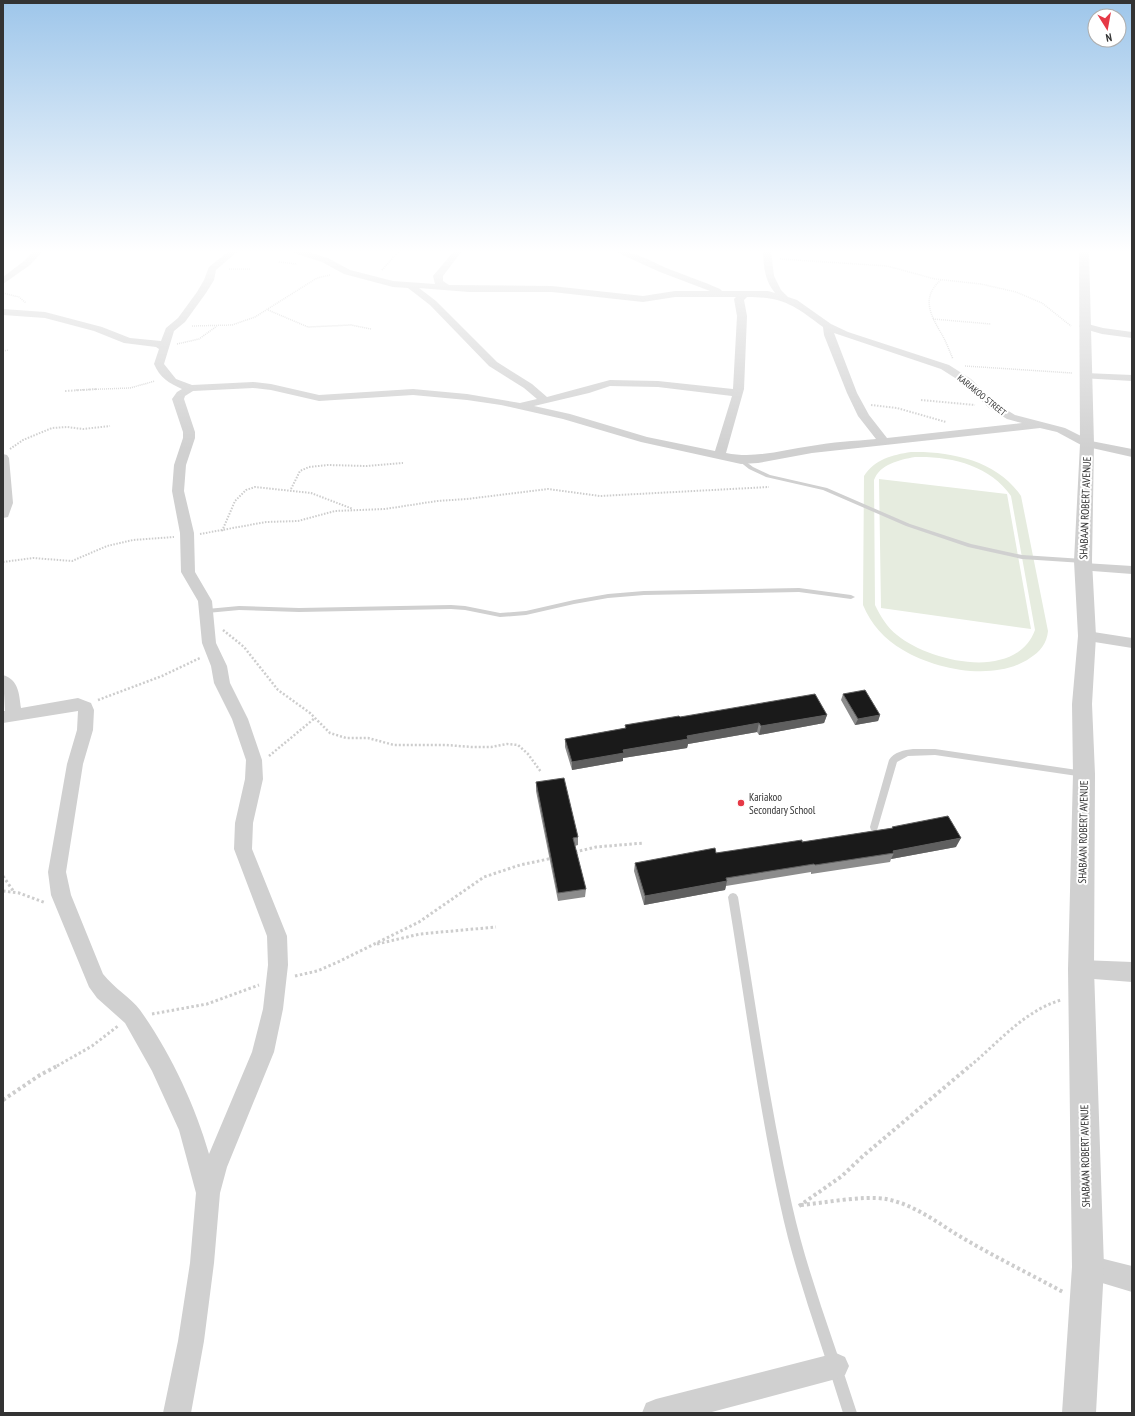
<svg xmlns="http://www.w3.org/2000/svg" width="1135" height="1416" viewBox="0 0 1135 1416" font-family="'PT Sans Narrow',sans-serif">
	<rect width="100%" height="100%" fill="#fff"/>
	<path fill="#e6ecdf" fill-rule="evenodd" d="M 911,452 C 951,451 998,461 1021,496 L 1048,631 C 1047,643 1040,652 1030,658 C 996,682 936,670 903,650 C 884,639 871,624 863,605 L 864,476 C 875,459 892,455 911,452 ZM 915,457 C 950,456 990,465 1011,496 L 1035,630 C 1016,682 930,662 897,635 C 887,627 881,617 875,605 L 874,480 C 880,464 899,460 915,457 Z
		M 879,479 L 1007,494 L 1031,629 L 881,608 Z"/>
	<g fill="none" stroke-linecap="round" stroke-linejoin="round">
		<path stroke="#cdcdcd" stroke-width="1.5" stroke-dasharray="1 1" stroke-linecap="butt" d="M 780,259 L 887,266 L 935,279 L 981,284 L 1016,292 L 1042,303 L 1071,326
			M 279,262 L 297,264
			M 229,269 L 251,269
			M 382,270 L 399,251
			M 941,280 C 921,297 930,314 941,333 C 946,341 949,350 953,359
			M 3,293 L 19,297 L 26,303
			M 268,310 L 308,327 L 351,325 L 371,329
			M 933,319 L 991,324
			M 192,326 L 232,325 L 255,317 L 317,278 L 330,275
			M 177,344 L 199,339 L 217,326
			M 3,351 L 9,350
			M 965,366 L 1072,373
			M 76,390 L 130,388 L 155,381"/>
		<path stroke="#cdcdcd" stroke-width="2" stroke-dasharray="1.5 1.5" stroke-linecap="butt" d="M 65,391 L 98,389
			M 921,400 L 975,405
			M 871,405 L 897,408 L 946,422
			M 10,449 L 23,440 L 52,428 L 67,427 L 83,429 L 110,426
			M 291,489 L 300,471 L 309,467 L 328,465 L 366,466 L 403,463
			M 222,531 L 235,501 L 246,490 L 255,487 L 311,493 L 353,509
			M 200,534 L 266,522 L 298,521 L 335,511 L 385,509 L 437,501 L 467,499 L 548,489 L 600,496 L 769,487
			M 3,562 L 33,558 L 72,561 L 107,546 L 133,540 L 174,537"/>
		<path stroke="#cdcdcd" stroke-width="2.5" stroke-dasharray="2 2" stroke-linecap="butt" d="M 223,630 L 244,647 L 278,690 L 310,713 L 330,733 L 346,738 L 368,738 L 394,745 L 446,745 L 472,747 L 491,747 L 507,744 L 518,745 L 528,754 L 541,772
			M 98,700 L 162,676 L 200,658
			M 269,756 L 315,718"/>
		<path stroke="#cdcdcd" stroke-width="3" stroke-dasharray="2.5 2.5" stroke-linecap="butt" d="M 575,852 L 596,847 L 644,843
			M 3,876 L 14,892
			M 3,891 L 19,893 L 46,903
			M 377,944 L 420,934 L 496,927
			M 295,976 L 317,971 L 338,962 L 419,922 L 484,877 L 520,865 L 553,858
			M 152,1014 L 207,1004 L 259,985
			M 57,1066 L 92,1046 L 118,1026
			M 970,1066 C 999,1042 1024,1011 1061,1000"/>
		<path stroke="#cdcdcd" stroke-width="4" stroke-dasharray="3 3" stroke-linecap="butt" d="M 3,1100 L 40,1075 L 59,1065
			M 801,1205 C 824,1203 864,1195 886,1199 C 912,1204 934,1220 956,1234 C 991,1255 1028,1273 1063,1292
			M 799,1206 L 842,1176 L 863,1156 L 971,1065"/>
		<path fill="#d0d0d0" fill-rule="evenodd" d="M 741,458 L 753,467 L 770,475 L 827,488 L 910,524 L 971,544 L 1022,555 L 1083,559 L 1086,561 L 1083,563 L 1022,559 L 968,547 L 906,526 L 823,490 L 766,477 L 749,469 L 739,461 L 739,459 Z
			M 799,588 L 851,595 L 855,597 L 851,599 L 799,592 L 644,595 L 608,598 L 574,604 L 526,615 L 500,617 L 465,610 L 451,609 L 299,612 L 239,610 L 207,613 L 203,611 L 207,609 L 239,606 L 299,608 L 451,605 L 465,606 L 500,613 L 526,611 L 574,600 L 608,594 L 644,591 Z
			M 913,749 L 935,749 L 1084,771 L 1087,772 L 1088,774 L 1087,776 L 1084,777 L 935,755 L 908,756 L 897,762 L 878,827 L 877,830 L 874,831 L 871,830 L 870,827 L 889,760 C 894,752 904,750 913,749 Z
			M 733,893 L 736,894 L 738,897 C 755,1000 769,1103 792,1205 C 808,1276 835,1344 857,1413 L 843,1413 C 822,1344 795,1275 780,1204 C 758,1103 745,1000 728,897 L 730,894 Z"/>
		<path fill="#d0d0d0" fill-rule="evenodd" d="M 34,251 L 43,251 L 30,265 L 3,284 L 3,277 L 24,261 Z
			M 229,251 L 238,251 L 216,270 L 214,280 L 206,293 L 185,322 L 174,331 L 164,364 L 176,379 L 192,385 L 253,382 L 271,384 L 319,395 L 413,389 L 467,394 L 520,403 L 537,399 L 524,388 L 489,366 L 430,305 L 408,288 L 393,287 L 344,274 L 322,262 L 294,253 L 293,251 L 305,251 L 328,258 L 350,270 L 393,281 L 435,284 L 433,276 L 454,251 L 462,251 L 443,276 L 443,281 L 449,285 L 552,286 L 643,296 L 675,291 L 710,291 L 660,272 L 618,253 L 617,251 C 635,251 650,261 666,268 C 684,275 702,281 720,289 L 722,291 L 768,291 L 775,293 C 764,279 764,267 763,251 L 771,251 L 774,276 L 781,290 L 788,297 L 797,300 L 831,324 L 848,332 L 949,365 L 971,379 L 997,404 L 1015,415 L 1065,428 L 1091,441 L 1132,449 L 1132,457 L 1083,446 L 1057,432 L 1040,428 L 812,453 L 758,463 L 741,464 L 641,442 L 563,419 L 501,405 L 467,400 L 413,395 L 319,401 L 271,390 L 253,388 L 193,391 L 185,396 L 184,399 L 195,432 L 195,438 L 186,465 L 184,491 L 194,533 L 195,572 L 212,601 L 216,643 L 227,666 L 230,683 L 248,719 L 262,760 L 263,779 L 253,823 L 252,849 L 287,936 L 288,965 L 283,1009 L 274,1052 L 227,1167 L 220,1193 L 214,1263 L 204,1341 L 191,1413 L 163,1413 L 178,1341 L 190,1263 L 196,1193 L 179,1130 L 152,1071 L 125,1023 L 97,998 L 89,987 L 51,895 L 48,872 L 67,764 L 77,730 L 78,711 L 3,723 L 3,711 L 5,711 L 3,675 C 19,680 19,694 21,708 L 78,698 L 91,703 L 94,710 L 93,730 L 83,764 L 66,872 L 71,895 L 103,974 C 114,988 131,998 140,1010 C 170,1052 195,1105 209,1154 L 252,1052 L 263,1009 L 268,965 L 267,936 L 234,849 L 235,823 L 245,779 L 246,760 L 232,719 L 214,683 L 211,666 L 202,643 L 198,601 L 181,572 L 180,533 L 172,491 L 174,465 L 183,438 L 183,432 L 172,399 L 177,392 L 182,389 C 169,383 160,378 154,364 L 159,349 L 156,347 L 124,343 L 94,331 L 45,318 L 3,315 L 3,309 L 45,312 L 102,327 L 130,338 L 161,341 L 166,328 L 178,318 L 197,292 L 204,280 L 209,267 ZM 419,288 L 469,292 L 552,292 L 643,302 L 675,297 L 736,297 L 734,299 L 737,316 L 733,389 L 658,381 L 610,380 L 547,397 L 532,384 L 497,362 L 436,301 ZM 747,297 C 785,297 794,306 823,327 L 824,335 L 847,393 L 858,416 L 876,439 C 854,441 832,442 811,446 C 781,450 756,459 726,453 L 744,389 L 747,316 L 744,300 ZM 834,333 L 941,369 L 963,383 L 989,408 L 1007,419 L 1022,423 L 887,438 L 869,415 L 857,393 ZM 610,386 L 658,387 L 732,396 L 715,451 L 647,437 L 570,414 L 534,406 L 589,393 Z
			M 1084,323 L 1103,328 L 1132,332 L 1132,338 L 1102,334 L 1081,328 L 1079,326 Z
			M 1085,373 L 1132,375 L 1132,381 L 1081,378 L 1080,376 L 1081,374 Z
			M 3,454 L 7,455 L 9,458 L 13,503 L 8,517 L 3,518 Z
			M 1084,563 L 1132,566 L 1132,574 L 1079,570 L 1077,567 L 1079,564 Z
			M 1087,631 L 1132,638 L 1132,648 L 1082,640 L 1080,636 L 1082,632 Z
			M 1081,960 L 1132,962 L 1132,982 L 1081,978 L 1074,976 L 1071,969 L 1074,962 Z
			M 1088,1255 L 1132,1266 L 1132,1292 L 1079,1276 L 1076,1267 L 1079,1258 Z
			M 836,1353 L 845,1357 L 849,1366 L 845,1375 L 836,1379 L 708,1413 L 642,1413 L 646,1403 L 656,1399 Z"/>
		<path fill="#d0d0d0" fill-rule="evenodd" d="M 1079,251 L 1089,251 L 1094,444 L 1092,561 L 1096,636 L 1092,704 L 1095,774 L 1094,969 L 1104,1267 L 1096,1413 L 1062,1413 L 1072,1267 L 1068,969 L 1073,774 L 1072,704 L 1078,636 L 1074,561 L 1080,444 Z"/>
	</g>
	<path fill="#8c8c8c" d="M 843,694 L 880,715 L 878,721 L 855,725 L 841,700 Z
		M 827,715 L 824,723 L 759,735 L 757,732 L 688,744 L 687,748 L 623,758 L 623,761 L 572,770 L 565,747 L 565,739 L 625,728 L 625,725 L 680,717 Z
		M 536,782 L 578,837 L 578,845 L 575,846 L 586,889 L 585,897 L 558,901 L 536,791 Z
		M 892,827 L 956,847 L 891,859 L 890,862 L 811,874 L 811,872 L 726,886 L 725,890 L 644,905 L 634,871 L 635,863 L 716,853 L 802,842 L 892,828 Z"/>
	<path fill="#5f5f5f" d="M 827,715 L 824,723 L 759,735 L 761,726 Z
		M 880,715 L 878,721 L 855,725 L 858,719 Z
		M 759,723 L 757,732 L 688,744 L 687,748 L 623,758 L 623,761 L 572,770 L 572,762 L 687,736 Z
		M 961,838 L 956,847 L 891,859 L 894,853 L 893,851 Z
		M 727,881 L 725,890 L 644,905 L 645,896 Z"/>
	<path fill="#1a1a1a" stroke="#5f5f5f" d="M 865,690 L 880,715 L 858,719 L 843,694 Z
		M 815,694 L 827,715 L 761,726 L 759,723 L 687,736 L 688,739 L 623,750 L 624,753 L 572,762 L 565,739 L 626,728 L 625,725 L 679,716 L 680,717 Z
		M 564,778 L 578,837 L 573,838 L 586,889 L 558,893 L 536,782 Z
		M 948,816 L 961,838 L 893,851 L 894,853 L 815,865 L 814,864 L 726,878 L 727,881 L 645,896 L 635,863 L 715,848 L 716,853 L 802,840 L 802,842 L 893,828 L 892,827 Z"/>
	<linearGradient id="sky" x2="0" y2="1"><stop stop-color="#9ec6ea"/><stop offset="0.56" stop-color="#fff"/><stop offset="1" stop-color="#fff" stop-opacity="0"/></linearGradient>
	<rect width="1135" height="449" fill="url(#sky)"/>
	<circle fill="#e63946" stroke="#fff" stroke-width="1.5" cx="741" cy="803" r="4"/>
	<g text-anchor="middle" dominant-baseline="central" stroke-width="4" stroke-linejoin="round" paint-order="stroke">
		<g font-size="9" fill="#333" stroke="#fff">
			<text transform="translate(982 395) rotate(39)">KARIAKOO STREET</text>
		</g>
		<g font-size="11" fill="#333" stroke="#fff">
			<text transform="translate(1085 508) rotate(-88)">SHABAAN ROBERT AVENUE</text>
			<text transform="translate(1083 832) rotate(-89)">SHABAAN ROBERT AVENUE</text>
			<text transform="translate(1085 1156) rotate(-91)">SHABAAN ROBERT AVENUE</text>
		</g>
		<g font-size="11" fill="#333" stroke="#fff" text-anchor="start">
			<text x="749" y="797">Kariakoo<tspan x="749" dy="13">Secondary School</tspan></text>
		</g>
	</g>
	<rect width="1135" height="1416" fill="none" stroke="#333333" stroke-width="8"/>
	<g transform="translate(1107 28) rotate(169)"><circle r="19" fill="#ffffff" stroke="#adadad"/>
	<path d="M0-3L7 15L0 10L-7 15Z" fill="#e63946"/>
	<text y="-6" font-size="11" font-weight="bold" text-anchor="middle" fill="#333333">N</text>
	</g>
</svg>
